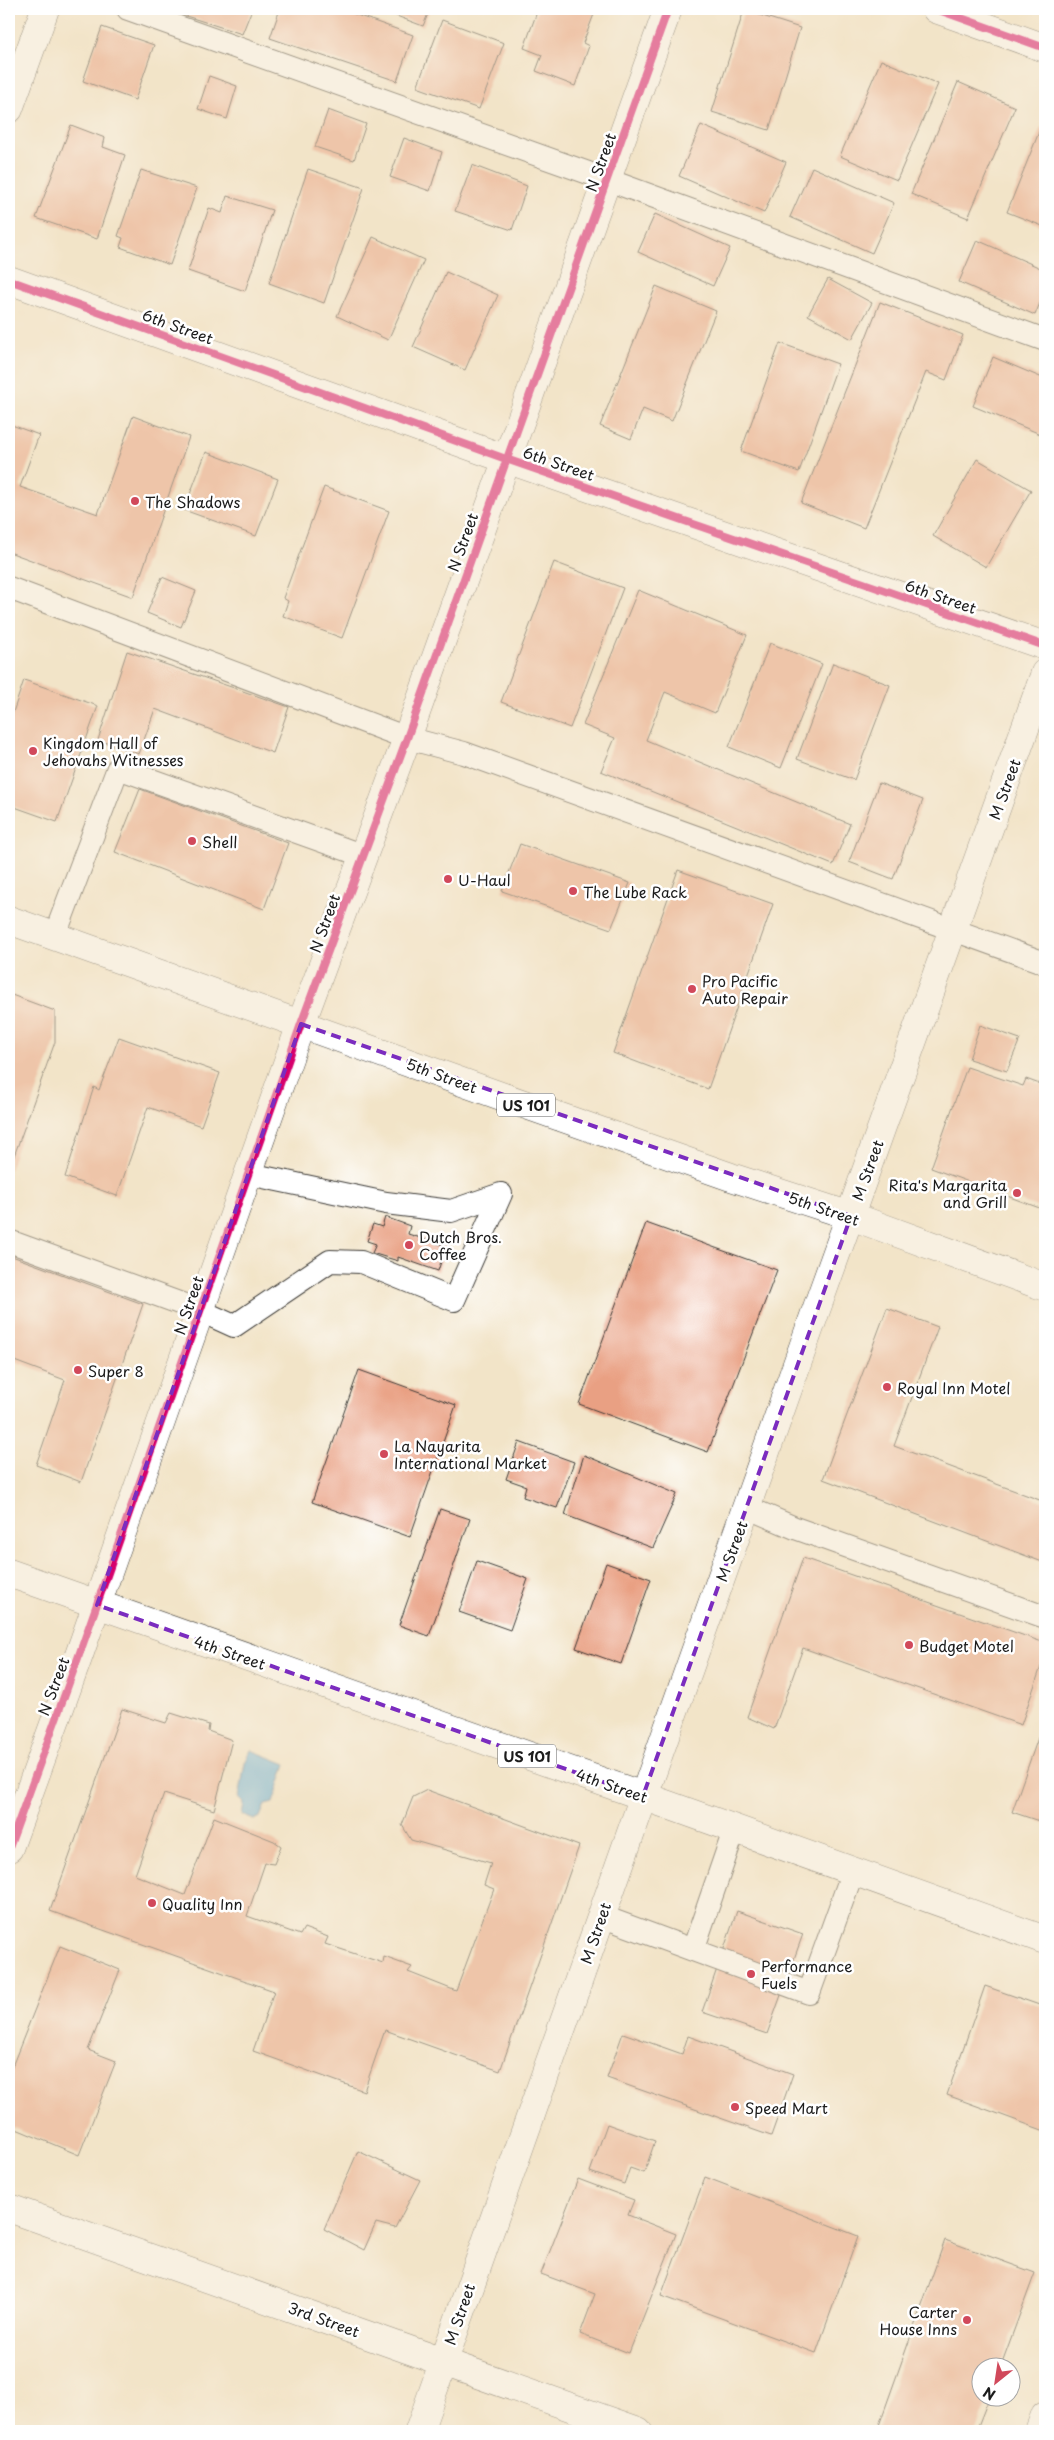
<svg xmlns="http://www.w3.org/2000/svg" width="1054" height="2440" viewBox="0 0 1054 2440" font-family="'Playpen Sans',sans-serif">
	<rect width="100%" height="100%" fill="#fff"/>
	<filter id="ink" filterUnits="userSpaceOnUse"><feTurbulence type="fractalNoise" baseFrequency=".02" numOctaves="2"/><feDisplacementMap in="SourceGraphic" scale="10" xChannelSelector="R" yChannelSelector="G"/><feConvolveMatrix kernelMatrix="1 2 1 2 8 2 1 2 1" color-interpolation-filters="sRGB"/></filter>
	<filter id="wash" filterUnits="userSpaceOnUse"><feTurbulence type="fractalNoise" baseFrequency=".0096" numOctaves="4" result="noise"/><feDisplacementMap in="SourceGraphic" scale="20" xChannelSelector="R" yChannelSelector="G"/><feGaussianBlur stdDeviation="1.12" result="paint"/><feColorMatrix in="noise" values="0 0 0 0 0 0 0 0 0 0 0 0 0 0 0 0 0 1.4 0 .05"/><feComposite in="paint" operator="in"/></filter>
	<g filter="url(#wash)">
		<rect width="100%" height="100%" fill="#f2e4c8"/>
		<path fill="#61adda" stroke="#3e647b" d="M 251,1750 L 286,1764 L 273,1803 L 265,1805 L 260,1817 L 254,1820 L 242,1815 L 244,1803 L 239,1798 L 245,1763 Z"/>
		<g id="blocks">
			<path fill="#e9a083" d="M 179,9 L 252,9 L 242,34 L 177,13 Z
				M 280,9 L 340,9 L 413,35 L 397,81 L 270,38 Z
				M 378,9 L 430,9 L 423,26 Z
				M 538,9 L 596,9 L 583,43 L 589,46 L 575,86 L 536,71 L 542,55 L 524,48 Z
				M 744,10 L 800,28 L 769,130 L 712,112 Z
				M 442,20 L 504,43 L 479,109 L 417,87 Z
				M 102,27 L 154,45 L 135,100 L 83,81 Z
				M 881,60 L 938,84 L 897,180 L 840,156 Z
				M 209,76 L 237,86 L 227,119 L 198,109 Z
				M 958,82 L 1015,107 L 968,218 L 911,194 Z
				M 328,110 L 366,124 L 354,160 L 315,147 Z
				M 71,125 L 105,138 L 103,147 L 125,155 L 97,239 L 36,218 Z
				M 701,125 L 786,162 L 764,213 L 679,176 Z
				M 1041,127 L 1045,128 L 1045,227 L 1007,212 Z
				M 404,138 L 442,152 L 430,191 L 390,177 Z
				M 472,165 L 527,186 L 512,230 L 455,211 Z
				M 812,167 L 894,203 L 872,253 L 790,217 Z
				M 308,169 L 364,188 L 324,303 L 269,283 Z
				M 141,170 L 197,188 L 170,265 L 120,247 L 123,238 L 118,236 Z
				M 227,196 L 272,210 L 245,291 L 188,271 L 209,208 L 222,213 Z
				M 655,214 L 730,248 L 713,286 L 638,252 Z
				M 373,237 L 424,260 L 388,340 L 337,316 Z
				M 977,240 L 1045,270 L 1045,291 L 1035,315 L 959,282 Z
				M 446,272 L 498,295 L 465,370 L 413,347 Z
				M 828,279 L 872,303 L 852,339 L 808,315 Z
				M 656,286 L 716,311 L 672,421 L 643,409 L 631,439 L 600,426 Z
				M 880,302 L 963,335 L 946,380 L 926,372 L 864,528 L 801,503 Z
				M 780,343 L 838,364 L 799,472 L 741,451 Z
				M 993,357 L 1045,379 L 1045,436 L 973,406 Z
				M 133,416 L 189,437 L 133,597 L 9,552 L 9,424 L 39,435 L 20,487 L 98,514 Z
				M 206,452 L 278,479 L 256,536 L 184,510 Z
				M 977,459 L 1031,490 L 986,567 L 933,536 Z
				M 324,487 L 389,511 L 342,638 L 283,616 L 288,601 L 283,598 Z
				M 554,562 L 623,588 L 570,728 L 501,702 Z
				M 162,577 L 196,591 L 181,627 L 147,613 Z
				M 638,590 L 747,635 L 715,713 L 665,692 L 646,740 L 850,824 L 833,865 L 601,771 L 615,738 L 583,725 Z
				M 770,643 L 822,664 L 781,768 L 729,747 Z
				M 127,651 L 289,707 L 273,753 L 155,709 L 139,754 L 98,740 Z
				M 833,663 L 890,685 L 854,780 L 797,759 Z
				M 24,680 L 98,706 L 57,822 L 9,805 L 9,724 Z
				M 879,783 L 923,800 L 893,879 L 849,862 Z
				M 140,789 L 288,843 L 264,909 L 115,852 Z
				M 520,844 L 630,883 L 611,929 L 502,891 Z
				M 678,870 L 773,904 L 708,1089 L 613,1053 Z
				M 9,994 L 55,1011 L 55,1042 L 9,1170 Z
				M 980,1025 L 1020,1039 L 1007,1071 L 969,1059 Z
				M 119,1037 L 220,1073 L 201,1126 L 148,1107 L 117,1196 L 65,1177 L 94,1087 L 99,1090 Z
				M 967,1067 L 1023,1086 L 1026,1079 L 1045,1086 L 1045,1210 L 931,1168 Z
				M 385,1217 L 410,1226 L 408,1234 L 446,1246 L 438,1271 L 398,1257 L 398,1261 L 372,1253 L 376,1244 L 367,1241 L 373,1224 L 382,1227 Z
				M 646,1223 L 777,1270 L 708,1452 L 579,1404 Z
				M 9,1255 L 143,1304 L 81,1482 L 36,1465 L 65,1380 L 9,1359 Z
				M 887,1308 L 938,1327 L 894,1446 L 1045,1502 L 1045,1563 L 823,1479 Z
				M 359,1370 L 456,1405 L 410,1537 L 312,1502 Z
				M 519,1442 L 574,1462 L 557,1508 L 523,1497 L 526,1486 L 506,1479 Z
				M 584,1455 L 677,1494 L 653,1548 L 565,1515 Z
				M 440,1509 L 470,1519 L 429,1636 L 399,1625 Z
				M 803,1558 L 1045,1643 L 1045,1655 L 1021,1725 L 803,1648 L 774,1729 L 747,1717 Z
				M 477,1561 L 528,1579 L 510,1630 L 459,1612 Z
				M 606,1563 L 651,1579 L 621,1664 L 576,1648 Z
				M 122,1709 L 166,1723 L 171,1713 L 209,1725 L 208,1731 L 232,1740 L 214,1810 L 164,1794 L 135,1875 L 185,1895 L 214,1817 L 274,1841 L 281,1846 L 274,1864 L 265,1863 L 247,1916 L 300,1935 L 304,1928 L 328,1937 L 325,1944 L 383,1963 L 384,1957 L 412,1967 L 408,1972 L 456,1991 L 494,1889 L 484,1885 L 491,1863 L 411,1840 L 402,1825 L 413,1797 L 427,1790 L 579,1846 L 500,2071 L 385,2030 L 364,2091 L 253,2051 L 274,1991 L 50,1911 Z
				M 1045,1718 L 1045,1823 L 1012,1812 Z
				M 737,1911 L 803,1934 L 767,2034 L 702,2012 Z
				M 60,1946 L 120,1970 L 88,2050 L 116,2061 L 79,2155 L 9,2126 L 9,2074 Z
				M 985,1986 L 1045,2007 L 1045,2131 L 947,2095 Z
				M 623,2033 L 682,2054 L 688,2036 L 793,2074 L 771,2136 L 607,2078 Z
				M 607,2124 L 655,2141 L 644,2173 L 630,2168 L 624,2184 L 590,2172 Z
				M 358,2151 L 420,2180 L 395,2228 L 376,2223 L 364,2250 L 324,2229 Z
				M 705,2177 L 858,2236 L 816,2353 L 661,2296 Z
				M 578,2179 L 634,2200 L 628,2215 L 676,2234 L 629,2353 L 580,2334 L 595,2294 L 541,2274 Z
				M 945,2240 L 1035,2273 L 1000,2368 L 982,2368 L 982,2398 L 989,2398 L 976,2431 L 877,2431 Z"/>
		</g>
	</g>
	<g filter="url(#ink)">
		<use href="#blocks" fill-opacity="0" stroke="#3c3a36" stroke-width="1"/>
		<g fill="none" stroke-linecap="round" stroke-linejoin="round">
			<defs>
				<path id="lane" d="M 128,9 L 608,180 L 1045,340
					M 9,588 L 407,738 L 464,753 L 1045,963
					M 55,935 L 118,768 L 364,856
					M 249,1174 L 386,1203 L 451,1211 L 501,1194
					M 9,1241 L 201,1311 L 234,1326 L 330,1261 L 361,1262 L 454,1300 L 501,1194
					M 746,1507 L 795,1528 L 1045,1617
					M 601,1916 L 809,1993 L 853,1871
					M 693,1950 L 735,1828"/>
				<path id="street" d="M 9,109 L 45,9
					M 9,1848 L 78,1658 L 301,1024 L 407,738 L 668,9
					M 419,2431 L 820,1299 L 1045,673
					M 1039,2431 L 1045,2415"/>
				<path id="secondary" d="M 936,9 L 1045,48
					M 9,280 L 506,459 L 1045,646
					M 9,2208 L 638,2431"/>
				<path id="highway" d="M 9,920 L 532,1107 L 731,1177 L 851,1216 L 1045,1287
					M 9,1573 L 643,1796 L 1045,1940"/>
			</defs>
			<use href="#lane" stroke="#3c3a36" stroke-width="24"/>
			<use href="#street" stroke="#3c3a36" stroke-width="29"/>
			<use href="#secondary" stroke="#3c3a36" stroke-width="29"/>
			<use href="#highway" stroke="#3c3a36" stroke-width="29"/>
			<use href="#lane" stroke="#fff" stroke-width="22"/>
			<use href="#street" stroke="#fff" stroke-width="28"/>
			<use href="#secondary" stroke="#fff" stroke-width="28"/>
			<use href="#highway" stroke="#fff" stroke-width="28"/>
			<defs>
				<path id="cycleway" d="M 936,9 L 1045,48
					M 9,280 L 506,459 L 1045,646
					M 9,1848 L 78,1658 L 301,1024 L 407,738 L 668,9"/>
			</defs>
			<use href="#cycleway" stroke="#fff" stroke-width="11"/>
			<use href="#cycleway" stroke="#d6006c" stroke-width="8"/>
		</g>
	</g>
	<path d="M0 0H1054V2440H0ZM 301,1024 L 851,1216 L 643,1796 L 97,1605 Z" fill="#f2e4c8" fill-opacity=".55" fill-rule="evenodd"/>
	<path fill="none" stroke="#7b2cbf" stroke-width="4" stroke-dasharray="10 6" stroke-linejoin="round" d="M 301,1024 L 851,1216 L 643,1796 L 97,1605 Z"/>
	<g fill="#d1495b" stroke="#fff" stroke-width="2">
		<circle cx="135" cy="501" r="5"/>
		<circle cx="33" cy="751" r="5"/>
		<circle cx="192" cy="841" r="5"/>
		<circle cx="448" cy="879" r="5"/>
		<circle cx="573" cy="891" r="5"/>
		<circle cx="692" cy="989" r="5"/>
		<circle cx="1017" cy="1193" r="5"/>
		<circle cx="409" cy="1245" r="5"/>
		<circle cx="78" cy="1370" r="5"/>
		<circle cx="887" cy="1387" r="5"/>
		<circle cx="384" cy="1454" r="5"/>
		<circle cx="909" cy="1645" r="5"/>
		<circle cx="152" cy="1903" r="5"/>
		<circle cx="751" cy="1974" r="5"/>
		<circle cx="735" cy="2107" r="5"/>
		<circle cx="967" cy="2320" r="5"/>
	</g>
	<g text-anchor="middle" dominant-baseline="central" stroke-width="5" stroke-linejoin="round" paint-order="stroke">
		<g fill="#fff" stroke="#606060" stroke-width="1">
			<rect x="497" y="1093.5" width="58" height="23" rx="4"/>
			<rect x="498" y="1744.5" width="58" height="23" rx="4"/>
		</g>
		<g font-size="14" font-weight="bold" fill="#1c1c1c">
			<text x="526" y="1105">US 101</text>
			<text x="527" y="1756">US 101</text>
		</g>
		<g font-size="15" fill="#1c1c1c" stroke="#fff">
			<text transform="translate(600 162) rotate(-70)">N Street</text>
			<text transform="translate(178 326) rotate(20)">6th Street</text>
			<text transform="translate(559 463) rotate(19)">6th Street</text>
			<text transform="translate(462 542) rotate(-70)">N Street</text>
			<text transform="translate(941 596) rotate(19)">6th Street</text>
			<text transform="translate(1004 789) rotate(-70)">M Street</text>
			<text transform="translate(324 923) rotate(-70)">N Street</text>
			<text transform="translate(442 1075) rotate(20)">5th Street</text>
			<text transform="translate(867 1170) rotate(-70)">M Street</text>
			<text transform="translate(824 1208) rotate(19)">5th Street</text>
			<text transform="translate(188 1305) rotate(-71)">N Street</text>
			<text transform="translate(731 1551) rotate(-70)">M Street</text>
			<text transform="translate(230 1652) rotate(19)">4th Street</text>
			<text transform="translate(53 1686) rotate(-69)">N Street</text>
			<text transform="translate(612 1785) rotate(19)">4th Street</text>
			<text transform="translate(595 1933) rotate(-71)">M Street</text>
			<text transform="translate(459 2314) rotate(-71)">M Street</text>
			<text transform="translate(324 2319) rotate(20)">3rd Street</text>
		</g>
		<g font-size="15" fill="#1c1c1c" stroke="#fff" text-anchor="start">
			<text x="145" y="501">The Shadows</text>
			<text x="43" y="742">Kingdom Hall of<tspan x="43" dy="17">Jehovahs Witnesses</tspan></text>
			<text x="202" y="841">Shell</text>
			<text x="458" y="879">U-Haul</text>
			<text x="583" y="891">The Lube Rack</text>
			<text x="702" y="980">Pro Pacific<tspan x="702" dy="17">Auto Repair</tspan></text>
			<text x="1007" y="1184" text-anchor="end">Rita's Margarita<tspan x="1007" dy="17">and Grill</tspan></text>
			<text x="419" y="1236">Dutch Bros.<tspan x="419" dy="17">Coffee</tspan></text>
			<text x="88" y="1370">Super 8</text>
			<text x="897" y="1387">Royal Inn Motel</text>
			<text x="394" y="1445">La Nayarita<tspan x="394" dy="17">International Market</tspan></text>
			<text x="919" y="1645">Budget Motel</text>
			<text x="162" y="1903">Quality Inn</text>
			<text x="761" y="1965">Performance<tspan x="761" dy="17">Fuels</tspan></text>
			<text x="745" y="2107">Speed Mart</text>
			<text x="957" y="2311" text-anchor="end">Carter<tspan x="957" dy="17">House Inns</tspan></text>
		</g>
	</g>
	<rect width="1054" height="2440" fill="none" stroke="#fff" stroke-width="30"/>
	<g transform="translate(996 2382) rotate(210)"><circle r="24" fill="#ffffff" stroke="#a4a4a4"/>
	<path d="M0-4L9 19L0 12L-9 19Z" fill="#d1495b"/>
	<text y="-8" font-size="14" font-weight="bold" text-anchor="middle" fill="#1c1c1c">N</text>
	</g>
</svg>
